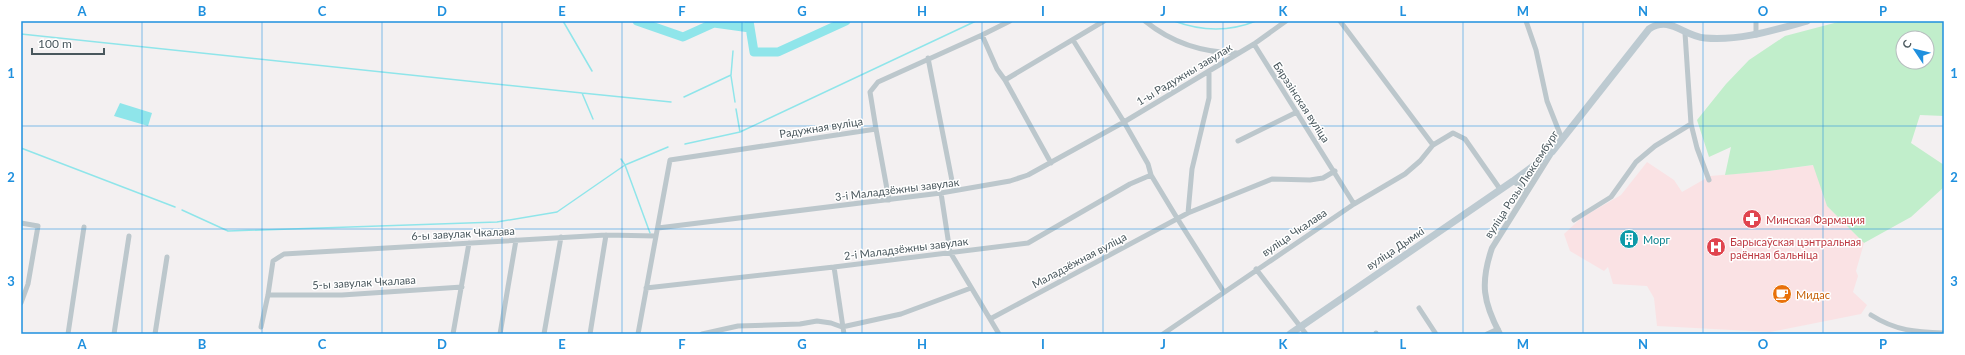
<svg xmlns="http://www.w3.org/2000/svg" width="1965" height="355" viewBox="0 0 1965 355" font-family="Lato,sans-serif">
	<rect width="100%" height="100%" fill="#f3f0f1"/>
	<path fill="#fae2e4" d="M 1647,162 L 1674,180 L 1682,192 L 1710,176 L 1769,171 L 1814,165 L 1827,206 L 1864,243 L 1856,271 L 1858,276 L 1853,292 L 1867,305 L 1861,314 L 1770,332 L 1657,326 L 1654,298 L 1647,286 L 1613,284 L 1608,267 L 1604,271 L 1570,251 L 1564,234 L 1581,218 L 1621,195 Z"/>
	<path fill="#c1eecb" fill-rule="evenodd" d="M 1842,21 L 1944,21 L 1944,116 L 1920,115 L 1911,143 L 1944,165 L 1944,187 L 1911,217 L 1864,243 L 1827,206 L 1813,165 L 1769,171 L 1725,175 L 1731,147 L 1709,157 L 1697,120 L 1726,84 L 1749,60 L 1785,36 ZM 1903,38 L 1927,38 L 1927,62 L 1903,62 Z"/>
	<path fill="#8fe5ea" d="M 120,103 L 152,113 L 148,126 L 114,116 Z"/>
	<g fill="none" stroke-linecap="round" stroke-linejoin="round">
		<path stroke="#8fe5ea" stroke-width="1.5" d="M 563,21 L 592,71
			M 1174,21 C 1201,31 1229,32 1256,21
			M 21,34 L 582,93
			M 731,76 L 735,102
			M 684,97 L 731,75 L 733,51
			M 593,119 L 582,93 L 671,102
			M 740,132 L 976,21
			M 685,144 L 740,132 L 736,109
			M 21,148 L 175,207
			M 621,159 L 625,165 L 668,147
			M 182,210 L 228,231 L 497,222 L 557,212 L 625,165 L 650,233"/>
		<path stroke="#8fe5ea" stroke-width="9" d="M 637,21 L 683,37 L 714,23 L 750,28
			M 749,21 L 754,52 L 778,52 L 846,21"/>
		<path stroke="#bcc7cc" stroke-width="5" d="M 1145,21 C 1172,43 1203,53 1238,53
			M 1340,21 L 1433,145
			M 1526,21 L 1536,50 L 1547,101 L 1562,139
			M 1685,33 L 1691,124 L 1697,148 L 1709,180
			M 982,35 L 997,69 L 1005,80 L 1051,163
			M 1756,35 L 1756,21
			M 1073,40 L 1124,122 L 1148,164 L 1151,175 L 1177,218 L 1224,292
			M 1254,44 L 1354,204
			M 928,58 L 954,191
			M 1005,80 L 1104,21
			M 876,129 L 889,200
			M 1238,141 L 1297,112
			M 941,193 L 950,252 L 999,334
			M 1188,213 L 1192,169 L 1209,98 L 1209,71
			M 1574,220 L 1611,197 L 1636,162 L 1655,146 L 1691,124
			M 21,223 L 38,226 L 28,284 L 21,303
			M 658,228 L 941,193 L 1010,181 L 1028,175 L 1124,122 L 1254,44 L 1286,21
			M 834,267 L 844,334
			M 1256,269 L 1306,334
			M 646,288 L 834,267 L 1028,243 L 1130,184 L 1151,175
			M 268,295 L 342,295 L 462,287
			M 1419,308 L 1436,334
			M 1871,315 C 1896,331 1916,332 1944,333
			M 990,319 L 1188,213 L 1272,179 L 1310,180 L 1323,178 L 1335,171
			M 261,327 L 268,295 L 273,261 L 284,254 L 606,235 L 656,236
			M 1376,333 L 1376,334
			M 68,334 L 84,227
			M 114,334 L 129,236
			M 155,334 L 167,257
			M 453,334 L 469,243
			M 500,334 L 516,240
			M 544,334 L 561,237
			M 590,334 L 606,235
			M 638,334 L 670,160 L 876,129 L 870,92 L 878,82 L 982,35 L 1010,21
			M 702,334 L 738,326 L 800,324 L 817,321 L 831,323 L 842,327 L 901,314 L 971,288
			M 1163,334 L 1354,204 L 1405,174 L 1420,161 L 1433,145 L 1453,133 L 1465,139 L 1500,189
			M 1487,334 L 1498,329"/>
		<path stroke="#bcc7cc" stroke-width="6" d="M 1513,181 L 1520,185 L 1526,192
			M 1500,334 C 1483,302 1480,283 1492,248 L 1550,155"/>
		<path stroke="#bdcad1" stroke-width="7" d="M 1290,334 L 1513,181 L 1552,152 L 1649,29 C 1670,15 1683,36 1705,38 C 1741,41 1774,30 1807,21"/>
	</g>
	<path fill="none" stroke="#1f90de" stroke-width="1" stroke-opacity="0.55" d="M 142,21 L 142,334M 262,21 L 262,334M 382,21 L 382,334M 502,21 L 502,334M 622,21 L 622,334M 742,21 L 742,334M 862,21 L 862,334M 982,21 L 982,334M 1103,21 L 1103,334M 1223,21 L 1223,334M 1343,21 L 1343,334M 1463,21 L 1463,334M 1583,21 L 1583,334M 1703,21 L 1703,334M 1823,21 L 1823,334M 21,126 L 1944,126M 21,229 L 1944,229"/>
	<defs>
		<symbol id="pharmacy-disc" viewBox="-11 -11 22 22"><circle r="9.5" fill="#e0444e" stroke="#fff"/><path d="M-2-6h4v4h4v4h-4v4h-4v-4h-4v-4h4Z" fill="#fff"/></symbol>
		<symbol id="building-disc" viewBox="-11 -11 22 22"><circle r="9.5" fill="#0f9aa8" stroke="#fff"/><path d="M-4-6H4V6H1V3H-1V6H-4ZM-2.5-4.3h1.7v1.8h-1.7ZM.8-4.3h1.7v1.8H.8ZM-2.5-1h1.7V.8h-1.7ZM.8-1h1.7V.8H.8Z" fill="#fff"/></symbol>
		<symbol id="hospital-disc" viewBox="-11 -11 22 22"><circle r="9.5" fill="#e0444e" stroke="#fff"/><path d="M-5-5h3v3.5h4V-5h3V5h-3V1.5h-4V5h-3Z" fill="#fff"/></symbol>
		<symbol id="cafe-disc" viewBox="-11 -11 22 22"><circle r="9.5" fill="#e8710a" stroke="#fff"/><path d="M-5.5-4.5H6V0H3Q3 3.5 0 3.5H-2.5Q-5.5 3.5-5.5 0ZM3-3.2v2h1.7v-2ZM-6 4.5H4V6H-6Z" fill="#fff"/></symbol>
	</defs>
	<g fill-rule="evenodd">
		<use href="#pharmacy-disc" x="1741" y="208" width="22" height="22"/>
		<use href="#building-disc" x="1618" y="228" width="22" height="22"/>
		<use href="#hospital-disc" x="1705" y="236" width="22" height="22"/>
		<use href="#cafe-disc" x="1771" y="283" width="22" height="22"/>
	</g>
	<g text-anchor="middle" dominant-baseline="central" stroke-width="3" stroke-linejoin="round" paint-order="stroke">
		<g font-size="11" fill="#49575d" stroke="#fff">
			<text transform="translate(1184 74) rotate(-31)">1-ы Радужны завулак</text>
			<text transform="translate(1302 102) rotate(57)">Бярэзінская вуліца</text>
			<text transform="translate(821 127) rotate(-9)">Радужная вуліца</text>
			<text transform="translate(1521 184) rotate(-57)">вуліца Розы Люксембург</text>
			<text transform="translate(897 189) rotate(-7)">3-і Маладзёжны завулак</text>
			<text transform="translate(1294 232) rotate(-34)">вуліца Чкалава</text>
			<text transform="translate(463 233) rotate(-3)">6-ы завулак Чкалава</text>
			<text transform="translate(906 248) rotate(-7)">2-і Маладзёжны завулак</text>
			<text transform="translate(1395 248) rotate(-34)">вуліца Дымкі</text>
			<text transform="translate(1079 260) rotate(-28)">Маладзёжная вуліца</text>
			<text transform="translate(364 282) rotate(-3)">5-ы завулак Чкалава</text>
		</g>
		<g font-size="11" fill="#be3a42" stroke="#fff" text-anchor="start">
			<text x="1766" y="219">Минская Фармация</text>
			<text x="1730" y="241">Барысаўская цэнтральная<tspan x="1730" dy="13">раённая бальніца</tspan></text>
		</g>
		<g font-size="11" fill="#0d838f" stroke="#fff" text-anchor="start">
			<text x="1643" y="239">Морг</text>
		</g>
		<g font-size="11" fill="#c56008" stroke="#fff" text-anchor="start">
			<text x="1796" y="294">Мидас</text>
		</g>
	</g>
	<rect width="1965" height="355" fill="none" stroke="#ffffff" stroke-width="44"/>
	<g transform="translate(1915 50) rotate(305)"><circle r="19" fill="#ffffff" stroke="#b6bcbe"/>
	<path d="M0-3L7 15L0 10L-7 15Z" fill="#1f90de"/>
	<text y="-6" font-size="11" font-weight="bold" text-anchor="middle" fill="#49575d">С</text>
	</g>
	<path d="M32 48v6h72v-6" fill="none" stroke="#49575d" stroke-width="2"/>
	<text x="38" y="48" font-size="12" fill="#49575d" stroke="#ffffff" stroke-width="3" paint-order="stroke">100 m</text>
	<rect x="22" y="22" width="1921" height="311" fill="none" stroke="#1f90de" stroke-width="1.5"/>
	<g font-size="13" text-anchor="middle" font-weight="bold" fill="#1f90de">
		<text x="82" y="16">A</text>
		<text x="202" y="16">B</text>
		<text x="322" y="16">C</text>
		<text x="442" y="16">D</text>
		<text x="562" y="16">E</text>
		<text x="682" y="16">F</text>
		<text x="802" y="16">G</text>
		<text x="922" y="16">H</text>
		<text x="1043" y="16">I</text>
		<text x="1163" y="16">J</text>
		<text x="1283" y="16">K</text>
		<text x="1403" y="16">L</text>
		<text x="1523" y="16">M</text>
		<text x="1643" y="16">N</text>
		<text x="1763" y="16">O</text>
		<text x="1883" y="16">P</text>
		<text x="11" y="78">1</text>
		<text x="1954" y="78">1</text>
		<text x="11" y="182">2</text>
		<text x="1954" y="182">2</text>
		<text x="11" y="286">3</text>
		<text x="1954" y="286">3</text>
		<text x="82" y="349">A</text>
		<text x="202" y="349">B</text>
		<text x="322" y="349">C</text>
		<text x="442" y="349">D</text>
		<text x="562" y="349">E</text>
		<text x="682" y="349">F</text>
		<text x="802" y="349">G</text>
		<text x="922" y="349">H</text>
		<text x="1043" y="349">I</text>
		<text x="1163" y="349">J</text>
		<text x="1283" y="349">K</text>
		<text x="1403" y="349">L</text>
		<text x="1523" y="349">M</text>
		<text x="1643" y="349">N</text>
		<text x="1763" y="349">O</text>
		<text x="1883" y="349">P</text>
	</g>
</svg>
